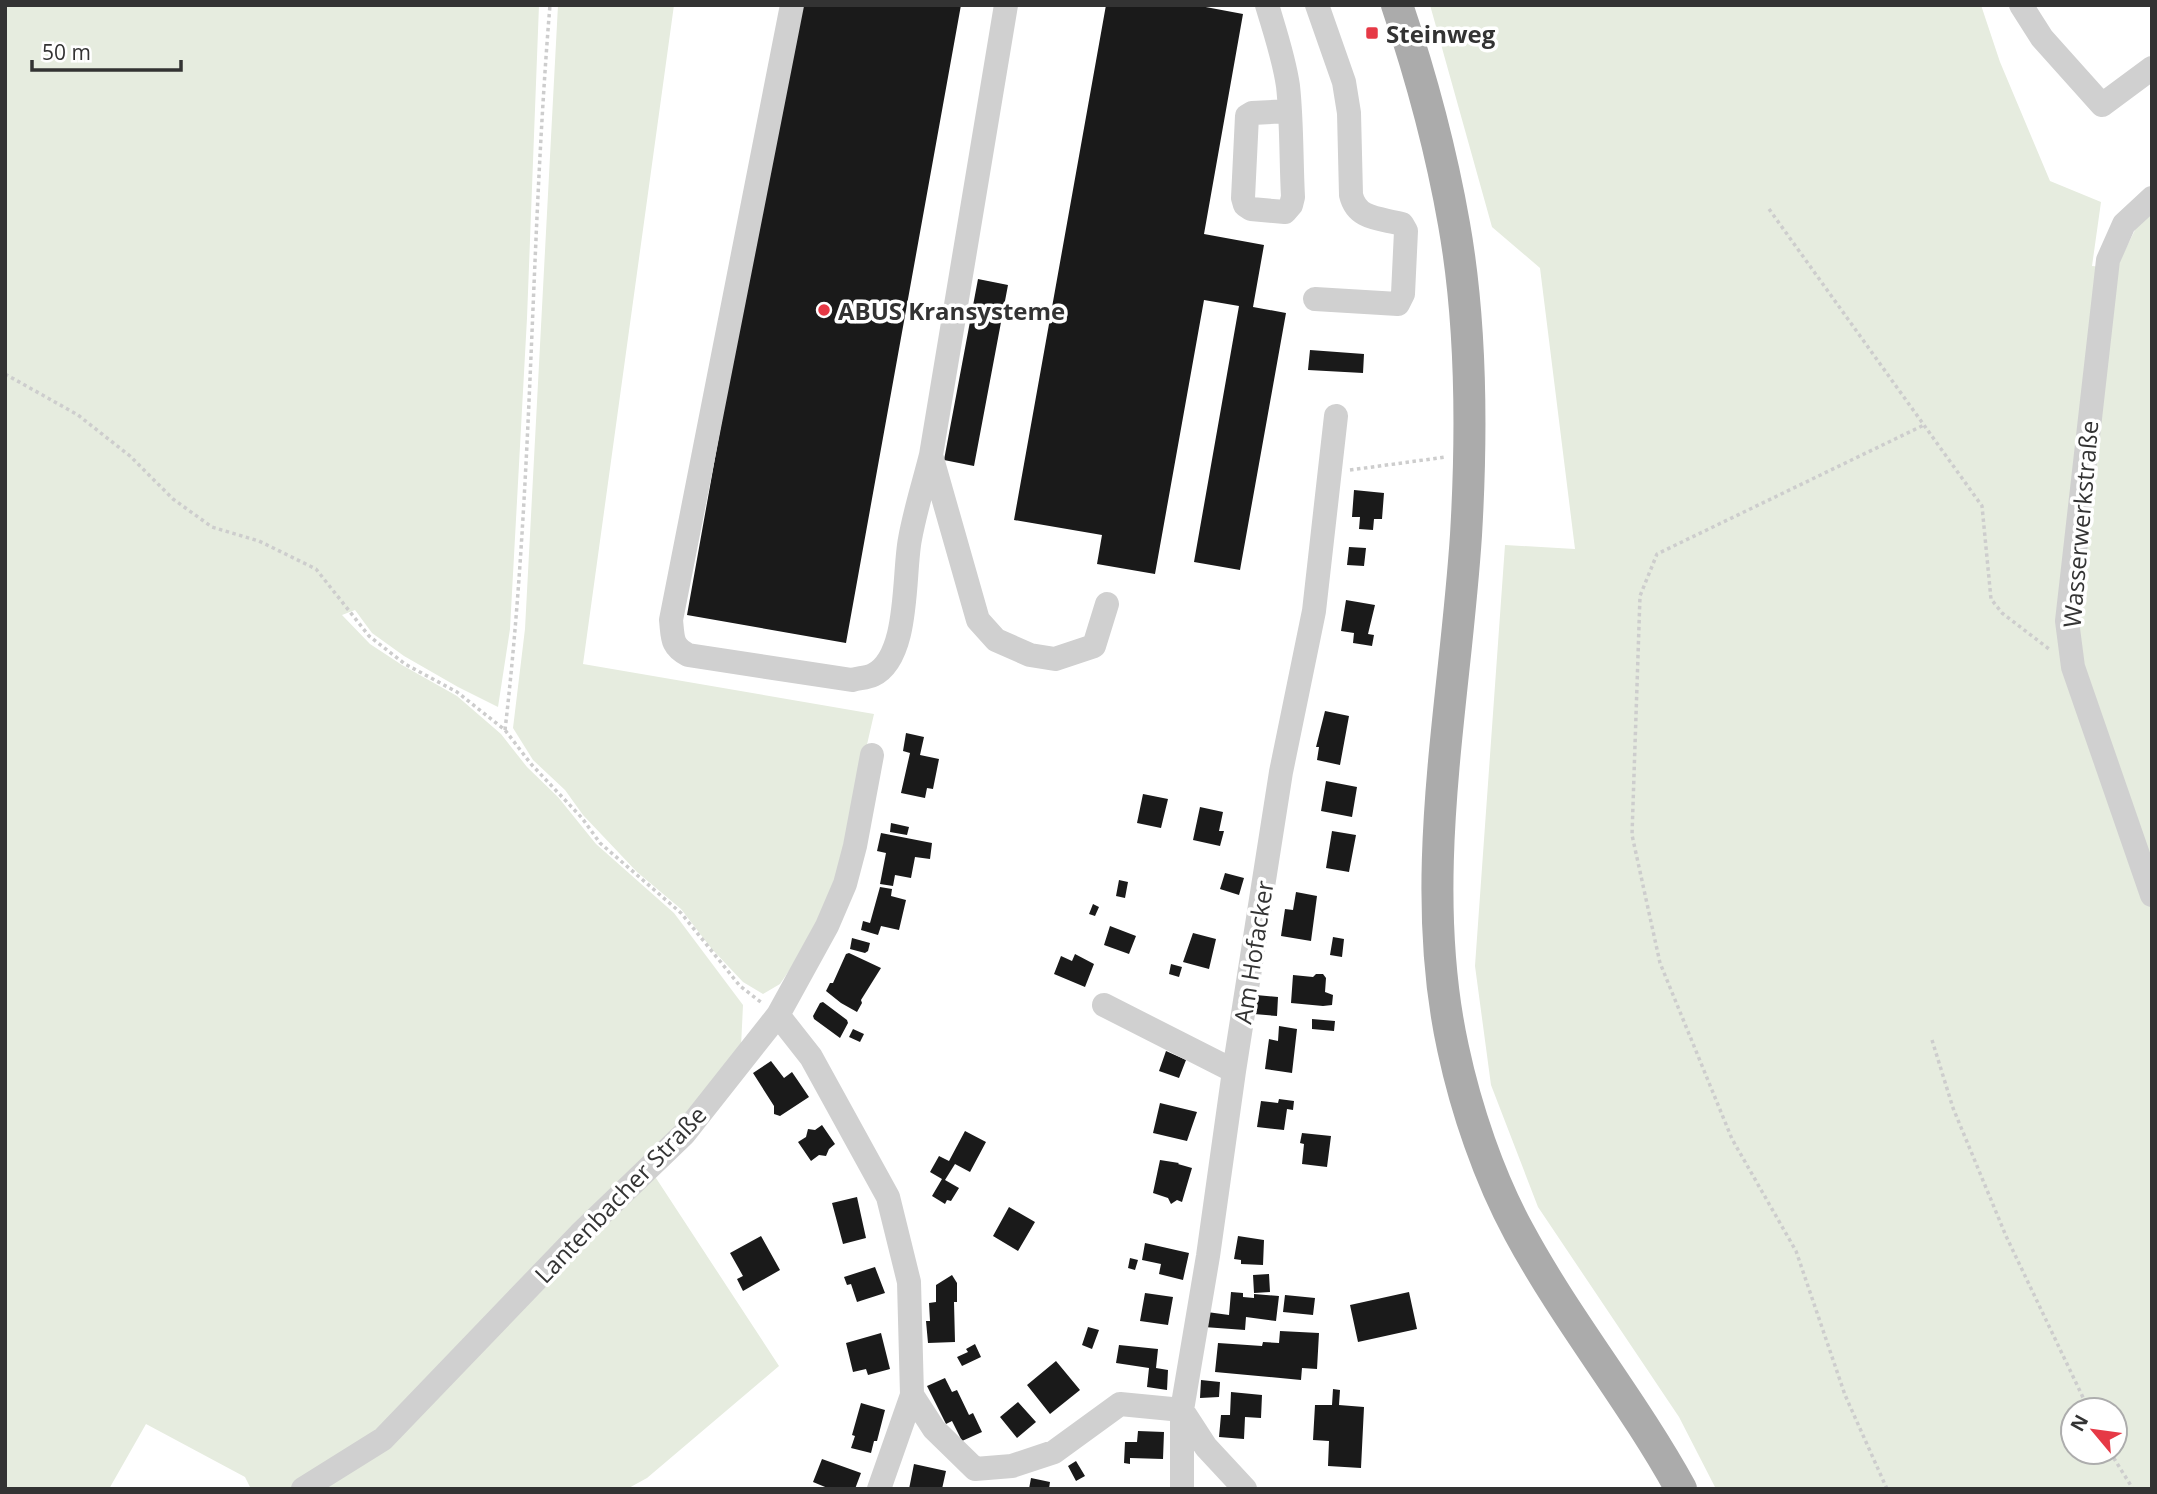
<svg xmlns="http://www.w3.org/2000/svg" width="2157" height="1494" viewBox="0 0 2157 1494" font-family="'Open Sans',sans-serif">
	<rect width="100%" height="100%" fill="#fff"/>
	<path fill="#e6ecdf" fill-rule="evenodd" d="M 5,5 L 539,5 L 527,318 L 510,629 L 498,707 L 458,687 L 404,656 L 372,633 L 355,610 L 342,615 L 370,644 L 402,665 L 457,696 L 501,734 L 527,767 L 558,797 L 596,844 L 674,913 L 743,1005 L 741,1047 L 679,1128 L 380,1430 L 292,1489 L 251,1489 L 245,1477 L 146,1424 L 109,1489 L 5,1489 Z
		M 558,5 L 674,5 L 583,664 L 874,714 L 838,871 L 820,925 L 780,984 L 763,994 L 743,982 L 711,948 L 681,909 L 637,872 L 583,815 L 565,790 L 533,760 L 513,728 L 525,629 Z
		M 1430,5 L 1981,5 L 2000,62 L 2050,181 L 2101,202 L 2092,266 L 2116,268 L 2136,228 L 2152,211 L 2152,1489 L 1716,1489 L 1679,1417 L 1538,1207 L 1491,1085 L 1475,966 L 1505,545 L 1575,549 L 1540,268 L 1492,227 ZM 2073,1410 L 2115,1410 L 2115,1452 L 2073,1452 Z
		M 654,1175 L 779,1366 L 647,1478 L 627,1489 L 318,1489 Z"/>
	<path fill="#1a1a1a" d="M 796,5 L 961,5 L 846,643 L 687,615 Z
		M 1106,5 L 1195,5 L 1243,14 L 1204,234 L 1264,245 L 1253,307 L 1286,313 L 1240,570 L 1194,562 L 1239,306 L 1204,300 L 1155,574 L 1097,564 L 1102,535 L 1014,520 Z
		M 978,279 L 1008,285 L 974,466 L 944,460 Z
		M 1310,350 L 1364,354 L 1363,373 L 1308,370 Z
		M 1354,490 L 1384,493 L 1382,519 L 1374,519 L 1373,530 L 1359,529 L 1360,517 L 1352,517 Z
		M 1349,547 L 1366,548 L 1364,566 L 1347,565 Z
		M 1346,600 L 1375,605 L 1368,634 L 1374,635 L 1372,646 L 1353,643 L 1354,633 L 1341,631 Z
		M 1325,711 L 1349,716 L 1340,765 L 1317,760 L 1319,747 L 1316,747 Z
		M 906,733 L 924,737 L 920,755 L 939,759 L 933,789 L 927,788 L 925,798 L 901,793 L 910,753 L 903,751 Z
		M 1326,781 L 1357,787 L 1352,817 L 1321,811 Z
		M 1143,794 L 1168,799 L 1161,828 L 1137,823 Z
		M 1200,807 L 1223,812 L 1219,831 L 1224,831 L 1220,846 L 1193,840 Z
		M 891,823 L 909,827 L 907,835 L 890,832 Z
		M 1332,831 L 1356,835 L 1349,872 L 1326,868 Z
		M 881,833 L 932,843 L 930,859 L 915,857 L 911,878 L 895,875 L 893,886 L 880,884 L 886,853 L 877,851 Z
		M 1225,873 L 1244,878 L 1239,895 L 1220,889 Z
		M 1119,880 L 1128,882 L 1125,898 L 1116,896 Z
		M 880,887 L 892,889 L 891,896 L 906,900 L 899,930 L 881,926 L 878,935 L 861,930 L 863,921 L 870,923 Z
		M 1296,892 L 1317,896 L 1311,941 L 1281,936 L 1285,909 L 1293,910 Z
		M 1093,904 L 1099,907 L 1095,916 L 1089,914 Z
		M 1110,926 L 1136,936 L 1129,954 L 1104,945 Z
		M 1193,933 L 1216,939 L 1209,969 L 1183,962 Z
		M 1333,937 L 1344,939 L 1342,957 L 1330,955 Z
		M 852,938 L 870,943 L 868,951 L 865,953 L 850,949 Z
		M 849,953 L 881,968 L 861,1000 L 862,1003 L 857,1012 L 841,1003 L 826,991 L 830,983 L 833,983 L 846,954 Z
		M 1075,954 L 1094,964 L 1085,987 L 1054,974 L 1061,956 L 1072,961 Z
		M 1171,964 L 1182,967 L 1179,977 L 1169,974 Z
		M 1316,974 L 1323,974 L 1326,978 L 1325,992 L 1333,995 L 1332,1005 L 1323,1006 L 1291,1003 L 1293,975 L 1313,977 Z
		M 1256,995 L 1278,997 L 1277,1016 L 1254,1014 Z
		M 823,1002 L 847,1020 L 848,1023 L 840,1038 L 814,1019 L 813,1016 L 820,1003 Z
		M 1312,1019 L 1335,1021 L 1334,1031 L 1312,1029 Z
		M 1279,1026 L 1297,1029 L 1292,1073 L 1265,1069 L 1269,1039 L 1278,1041 Z
		M 853,1029 L 864,1034 L 860,1042 L 849,1037 Z
		M 1166,1051 L 1186,1060 L 1179,1078 L 1159,1071 Z
		M 771,1061 L 784,1078 L 792,1072 L 809,1097 L 780,1116 L 774,1114 L 774,1106 L 753,1073 Z
		M 1279,1099 L 1294,1101 L 1293,1110 L 1287,1109 L 1284,1130 L 1257,1127 L 1261,1101 L 1278,1103 Z
		M 1160,1103 L 1197,1112 L 1187,1141 L 1153,1133 Z
		M 822,1125 L 835,1144 L 829,1149 L 826,1156 L 819,1155 L 811,1161 L 798,1142 L 806,1137 L 808,1129 L 815,1130 Z
		M 965,1131 L 986,1142 L 970,1172 L 955,1164 L 945,1180 L 959,1188 L 951,1201 L 947,1200 L 945,1204 L 932,1196 L 942,1179 L 930,1172 L 939,1156 L 949,1161 Z
		M 1302,1133 L 1331,1136 L 1327,1167 L 1302,1164 L 1304,1144 L 1300,1143 Z
		M 1160,1160 L 1179,1163 L 1178,1164 L 1192,1168 L 1182,1202 L 1177,1200 L 1171,1204 L 1168,1198 L 1153,1193 Z
		M 857,1197 L 866,1238 L 843,1244 L 832,1203 Z
		M 1009,1207 L 1035,1222 L 1018,1251 L 993,1236 Z
		M 761,1236 L 780,1270 L 743,1291 L 737,1279 L 743,1276 L 730,1253 Z
		M 1238,1236 L 1264,1240 L 1263,1265 L 1241,1264 L 1241,1260 L 1234,1259 Z
		M 1145,1243 L 1189,1253 L 1183,1280 L 1159,1274 L 1161,1264 L 1142,1260 Z
		M 1130,1258 L 1138,1260 L 1135,1270 L 1128,1268 Z
		M 875,1267 L 885,1293 L 857,1302 L 851,1284 L 847,1285 L 844,1277 Z
		M 1269,1274 L 1270,1292 L 1254,1293 L 1253,1275 Z
		M 952,1275 L 957,1283 L 957,1302 L 954,1302 L 955,1342 L 928,1343 L 926,1321 L 930,1321 L 929,1303 L 936,1302 L 936,1285 Z
		M 1231,1292 L 1243,1293 L 1243,1297 L 1254,1298 L 1254,1294 L 1279,1296 L 1276,1321 L 1246,1317 L 1245,1330 L 1204,1327 L 1207,1312 L 1229,1315 Z
		M 1409,1292 L 1417,1329 L 1358,1342 L 1350,1305 Z
		M 1145,1293 L 1173,1297 L 1168,1325 L 1140,1321 Z
		M 1285,1295 L 1315,1298 L 1313,1315 L 1283,1312 Z
		M 1088,1327 L 1099,1330 L 1092,1349 L 1082,1345 Z
		M 1280,1331 L 1319,1333 L 1317,1369 L 1302,1368 L 1301,1380 L 1215,1372 L 1218,1343 L 1262,1346 L 1263,1342 L 1279,1343 Z
		M 881,1333 L 890,1369 L 868,1375 L 866,1369 L 853,1372 L 846,1343 Z
		M 975,1344 L 981,1357 L 962,1366 L 957,1357 L 968,1352 L 966,1349 Z
		M 1119,1345 L 1158,1349 L 1156,1368 L 1168,1370 L 1167,1390 L 1147,1387 L 1149,1368 L 1116,1363 Z
		M 1056,1361 L 1080,1390 L 1050,1414 L 1027,1385 Z
		M 945,1378 L 952,1392 L 957,1390 L 969,1415 L 973,1413 L 982,1432 L 962,1441 L 952,1421 L 946,1424 L 927,1386 Z
		M 1201,1380 L 1220,1382 L 1219,1397 L 1200,1398 Z
		M 1333,1389 L 1340,1390 L 1339,1405 L 1364,1407 L 1361,1468 L 1328,1466 L 1329,1441 L 1313,1440 L 1315,1405 L 1332,1405 Z
		M 1231,1392 L 1262,1395 L 1261,1418 L 1245,1417 L 1244,1439 L 1219,1437 L 1221,1415 L 1230,1415 Z
		M 1018,1402 L 1036,1422 L 1017,1438 L 1000,1417 Z
		M 861,1403 L 885,1410 L 877,1441 L 874,1441 L 871,1453 L 851,1448 L 855,1436 L 852,1435 Z
		M 1138,1431 L 1164,1432 L 1163,1459 L 1130,1458 L 1130,1464 L 1124,1463 L 1125,1442 L 1137,1442 Z
		M 822,1459 L 861,1473 L 855,1489 L 830,1489 L 813,1482 Z
		M 1076,1461 L 1085,1476 L 1076,1481 L 1068,1466 Z
		M 914,1464 L 946,1471 L 942,1489 L 909,1489 Z
		M 1031,1478 L 1050,1482 L 1049,1489 L 1029,1489 Z"/>
	<g fill="none" stroke-linecap="round" stroke-linejoin="round">
		<path stroke="#cdcdcd" stroke-width="3.5" stroke-dasharray="3.5 3.5" stroke-linecap="butt" d="M 1769,209 L 1982,506 L 1991,599 L 2002,613 L 2049,649
			M 5,374 L 78,415 L 130,456 L 173,499 L 212,527 L 259,541 L 316,569 L 369,636 L 405,664 L 457,692 L 505,730 L 531,764 L 582,818 L 600,843 L 681,913 L 740,986 L 762,1003
			M 1350,470 L 1446,457
			M 505,730 C 533,489 530,246 550,5
			M 1932,1040 L 1953,1108 L 2006,1236 L 2089,1410
			M 2110,1452 L 2133,1489
			M 1887,1489 L 1845,1395 L 1796,1251 L 1732,1139 L 1660,963 L 1632,835 L 1640,596 L 1657,554 L 1924,425"/>
		<path stroke="#d0d0d0" stroke-width="24" d="M 792,5 L 671,620 C 673,638 671,646 688,655 L 852,680 C 858,678 867,678 873,675 C 910,657 903,574 910,539 C 915,511 924,483 931,455
			M 1006,5 L 931,455 L 978,620 L 996,640 L 1030,655 L 1055,659 L 1094,646 L 1107,604
			M 1267,5 C 1275,32 1284,58 1288,86 C 1292,122 1291,160 1293,197 L 1291,205 L 1285,212 L 1251,209 L 1245,205 L 1243,198 L 1247,116 L 1252,113 L 1289,111
			M 2021,5 L 2042,38 L 2102,105 L 2152,68
			M 2152,198 L 2124,224 L 2108,260 L 2067,621 L 2073,667 L 2152,895
			M 1315,299 L 1398,304 L 1403,294 L 1406,231 L 1402,224 C 1380,218 1357,220 1351,195 L 1349,113 L 1344,82 L 1317,5
			M 1104,1005 L 1234,1071
			M 778,1015 L 811,1057 L 888,1197 L 909,1282 L 912,1395 L 879,1489
			M 912,1395 L 934,1429 L 975,1469 L 1012,1466 L 1054,1452 L 1120,1404 L 1182,1410 L 1206,1447 L 1245,1489
			M 303,1489 L 383,1439 L 580,1234 L 684,1134 L 778,1015 L 827,926 L 845,884 L 855,846 L 872,755
			M 1182,1489 L 1182,1410 L 1208,1256 L 1234,1071 L 1281,772 L 1314,611 L 1336,416"/>
		<path stroke="#ababab" stroke-width="32" d="M 1397,5 C 1421,76 1441,150 1454,224 C 1472,325 1472,433 1466,535 C 1455,705 1416,879 1453,1048 C 1466,1109 1489,1177 1519,1232 C 1567,1321 1632,1400 1681,1489"/>
	</g>
	<g fill="#e63946" stroke="#fff" stroke-width="2.5">
		<rect x="1365" y="26" width="14" height="14" rx="3.5"/>
		<circle cx="824" cy="310" r="7"/>
	</g>
	<g text-anchor="middle" dominant-baseline="central" stroke-width="7" stroke-linejoin="round" paint-order="stroke">
		<g font-size="24" font-weight="bold" fill="#333" stroke="#fff" text-anchor="start">
			<text x="1386" y="33">Steinweg</text>
			<text x="838" y="310">ABUS Kransysteme</text>
		</g>
		<g font-size="24" fill="#333" stroke="#fff">
			<text transform="translate(2080 524) rotate(-85)">Wasserwerkstraße</text>
			<text transform="translate(1253 952) rotate(-81)">Am Hofacker</text>
			<text transform="translate(620 1194) rotate(-46)">Lantenbacher Straße</text>
		</g>
	</g>
	<rect width="2157" height="1494" fill="none" stroke="#333333" stroke-width="14"/>
	<g transform="translate(2094 1431) rotate(299)"><circle r="33" fill="#ffffff" stroke="#adadad" stroke-width="2"/>
	<path d="M0-5L12 26L0 18L-12 26Z" fill="#e63946"/>
	<text y="-10" font-size="19" font-weight="bold" text-anchor="middle" fill="#333333">N</text>
	</g>
	<path d="M32 60v10h149v-10" fill="none" stroke="#333333" stroke-width="3.5"/>
	<text x="42" y="60" font-size="21" fill="#333333" stroke="#ffffff" stroke-width="5" paint-order="stroke">50 m</text>
</svg>
